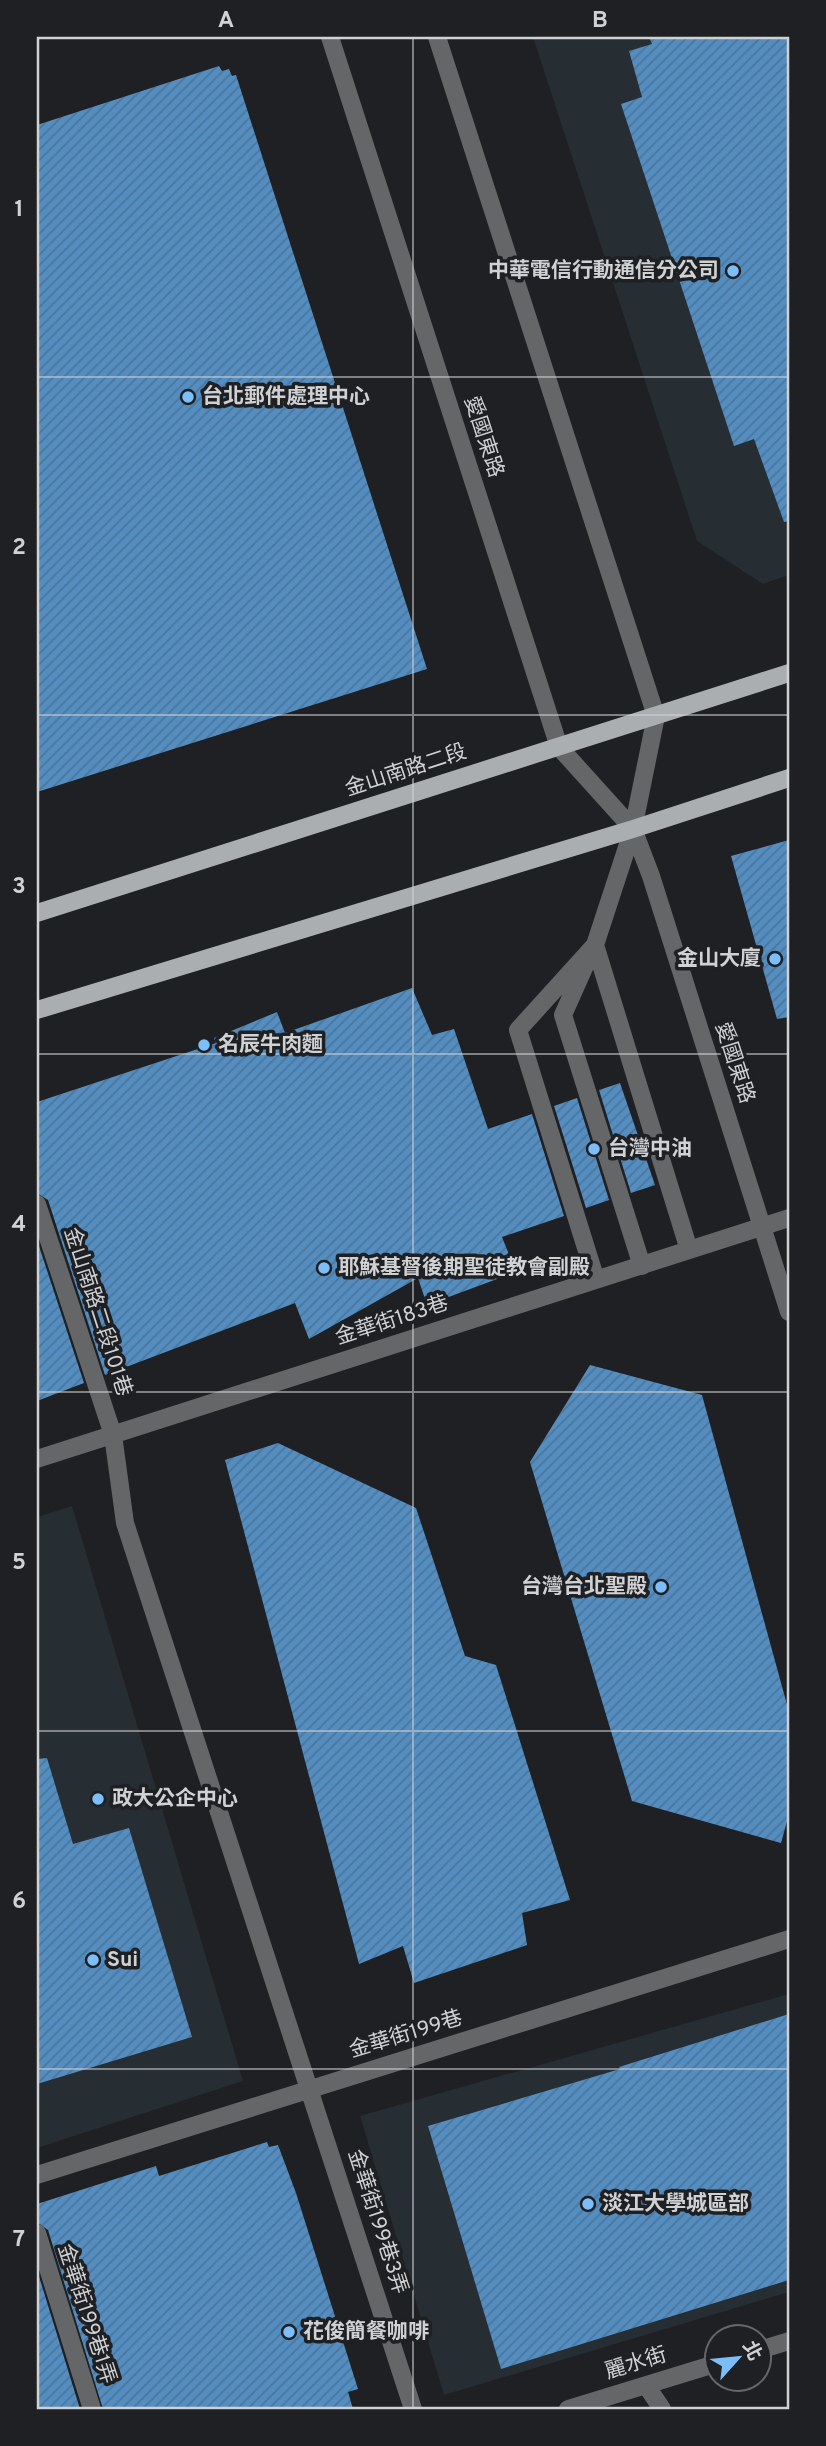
<svg xmlns="http://www.w3.org/2000/svg" width="826" height="2446" viewBox="0 0 826 2446" font-family="Overpass,'Noto Sans TC',sans-serif">
	<defs>
		<pattern id="building-hatch" width="6" height="6" patternUnits="userSpaceOnUse" patternTransform="scale(1.75)"><rect width="6" height="6" fill="#548dc0"/><path d="M-1 1l2-2M0 6l6-6M5 7l2-2" fill="none" stroke="#4d7699"/></pattern>
	</defs>
	<rect width="100%" height="100%" fill="#1e2023"/>
	<path fill="#262d33" d="M 533,37 L 789,37 L 789,575 L 763,584 L 697,541 Z
		M 72,1506 L 243,2081 L 37,2148 L 37,1517 Z
		M 789,1994 L 789,2292 L 444,2395 L 360,2116 Z"/>
	<path fill="url(#building-hatch)" d="M 649,37 L 789,37 L 789,521 L 784,522 L 754,439 L 734,446 L 621,104 L 642,97 L 629,51 L 652,44 Z
		M 219,66 L 222,71 L 229,69 L 232,76 L 236,75 L 427,669 L 37,792 L 37,125 Z
		M 789,840 L 789,1017 L 777,1019 L 731,856 Z
		M 412,988 L 432,1035 L 454,1029 L 488,1129 L 532,1114 L 564,1216 L 502,1237 L 516,1272 L 427,1305 L 418,1278 L 309,1339 L 295,1303 L 105,1375 L 48,1200 L 37,1193 L 37,1102 L 216,1043 L 214,1038 L 277,1012 L 285,1033 Z
		M 620,1083 L 655,1185 L 631,1193 L 599,1090 Z
		M 577,1098 L 609,1200 L 586,1208 L 554,1106 Z
		M 37,1240 L 84,1383 L 37,1401 Z
		M 590,1365 L 702,1395 L 789,1712 L 789,1814 L 781,1843 L 632,1801 L 530,1462 Z
		M 278,1443 L 416,1508 L 465,1656 L 496,1665 L 570,1900 L 522,1913 L 527,1945 L 414,1983 L 403,1946 L 359,1964 L 225,1460 Z
		M 47,1758 L 73,1844 L 129,1828 L 192,2037 L 37,2084 L 37,1759 Z
		M 789,2014 L 789,2280 L 501,2369 L 428,2126 L 620,2069 L 619,2067 Z
		M 267,2142 L 269,2147 L 278,2145 L 296,2193 L 358,2389 L 348,2392 L 353,2409 L 103,2409 L 48,2230 L 37,2222 L 37,2204 L 156,2166 L 159,2176 Z
		M 37,2270 L 80,2409 L 37,2409 Z"/>
	<g fill="none" stroke-linecap="round" stroke-linejoin="round">
		<path stroke="#656668" stroke-width="18" d="M 330,37 L 559,747 L 633,829 L 651,876 L 789,1312
			M 437,37 L 656,716 L 633,829 L 595,945 L 689,1250
			M 595,945 L 518,1030 L 596,1280
			M 587,961 L 563,1015 L 642,1266
			M 37,1204 L 113,1435 L 125,1523 L 413,2409
			M 37,1459 L 789,1218
			M 37,2175 L 789,1939
			M 37,2233 L 92,2409
			M 760,2350 L 789,2341
			M 646,2385 L 662,2409
			M 568,2409 L 718,2363"/>
		<path stroke="#abaeb1" stroke-width="18" d="M 37,913 L 789,673
			M 37,1010 L 633,829 L 789,778"/>
	</g>
	<path fill="none" stroke="#d0d1d3" stroke-width="2" stroke-opacity="0.55" d="M 413,37 L 413,2409M 37,377 L 789,377M 37,715 L 789,715M 37,1054 L 789,1054M 37,1392 L 789,1392M 37,1731 L 789,1731M 37,2069 L 789,2069"/>
	<g fill="#7cbef9" stroke="#1e2023" stroke-width="2.5">
		<circle cx="733" cy="271" r="7"/>
		<circle cx="188" cy="397" r="7"/>
		<circle cx="775" cy="959" r="7"/>
		<circle cx="204" cy="1045" r="7"/>
		<circle cx="594" cy="1149" r="7"/>
		<circle cx="324" cy="1268" r="7"/>
		<circle cx="661" cy="1587" r="7"/>
		<circle cx="98" cy="1799" r="7"/>
		<circle cx="93" cy="1960" r="7"/>
		<circle cx="588" cy="2204" r="7"/>
		<circle cx="289" cy="2332" r="7"/>
	</g>
	<g text-anchor="middle" dominant-baseline="central" stroke-width="7" stroke-linejoin="round" paint-order="stroke">
		<g font-size="21" font-weight="bold" fill="#d0d1d3" stroke="#1e2023" text-anchor="start">
			<text x="719" y="271" text-anchor="end">中華電信行動通信分公司</text>
			<text x="202" y="397">台北郵件處理中心</text>
			<text x="761" y="959" text-anchor="end">金山大廈</text>
			<text x="218" y="1045">名辰牛肉麵</text>
			<text x="608" y="1149">台灣中油</text>
			<text x="338" y="1268">耶穌基督後期聖徒教會副殿</text>
			<text x="647" y="1587" text-anchor="end">台灣台北聖殿</text>
			<text x="112" y="1799">政大公企中心</text>
			<text x="107" y="1960">Sui</text>
			<text x="602" y="2204">淡江大學城區部</text>
			<text x="303" y="2332">花俊簡餐咖啡</text>
		</g>
		<g font-size="21" fill="#d0d1d3" stroke="#1e2023">
			<text transform="translate(483 437) rotate(72)">愛國東路</text>
			<text transform="translate(406 771) rotate(-18)">金山南路二段</text>
			<text transform="translate(734 1063) rotate(72)">愛國東路</text>
			<text transform="translate(97 1312) rotate(72)">金山南路二段101巷</text>
			<text transform="translate(392 1321) rotate(-18)">金華街183巷</text>
			<text transform="translate(406 2035) rotate(-17)">金華街199巷</text>
			<text transform="translate(377 2222) rotate(72)">金華街199巷3弄</text>
			<text transform="translate(86 2314) rotate(72)">金華街199巷1弄</text>
			<text transform="translate(636 2364) rotate(-17)">麗水街</text>
		</g>
	</g>
	<rect width="826" height="2446" fill="none" stroke="#1e2023" stroke-width="77"/>
	<g transform="translate(738 2358) rotate(63)"><circle r="33" fill="#1e2023" stroke="#656769" stroke-width="2"/>
	<path d="M0-5L12 26L0 18L-12 26Z" fill="#7cbef9"/>
	<text y="-10" font-size="19" font-weight="bold" text-anchor="middle" fill="#d0d1d3">北</text>
	</g>
	<rect x="38" y="38" width="750" height="2370" fill="none" stroke="#d0d1d3" stroke-width="2.5"/>
	<g font-size="23" text-anchor="middle" font-weight="bold" fill="#d0d1d3">
		<text x="226" y="27">A</text>
		<text x="600" y="27">B</text>
		<text x="19" y="216">1</text>
		<text x="19" y="554">2</text>
		<text x="19" y="893">3</text>
		<text x="19" y="1231">4</text>
		<text x="19" y="1569">5</text>
		<text x="19" y="1908">6</text>
		<text x="19" y="2246">7</text>
	</g>
</svg>
